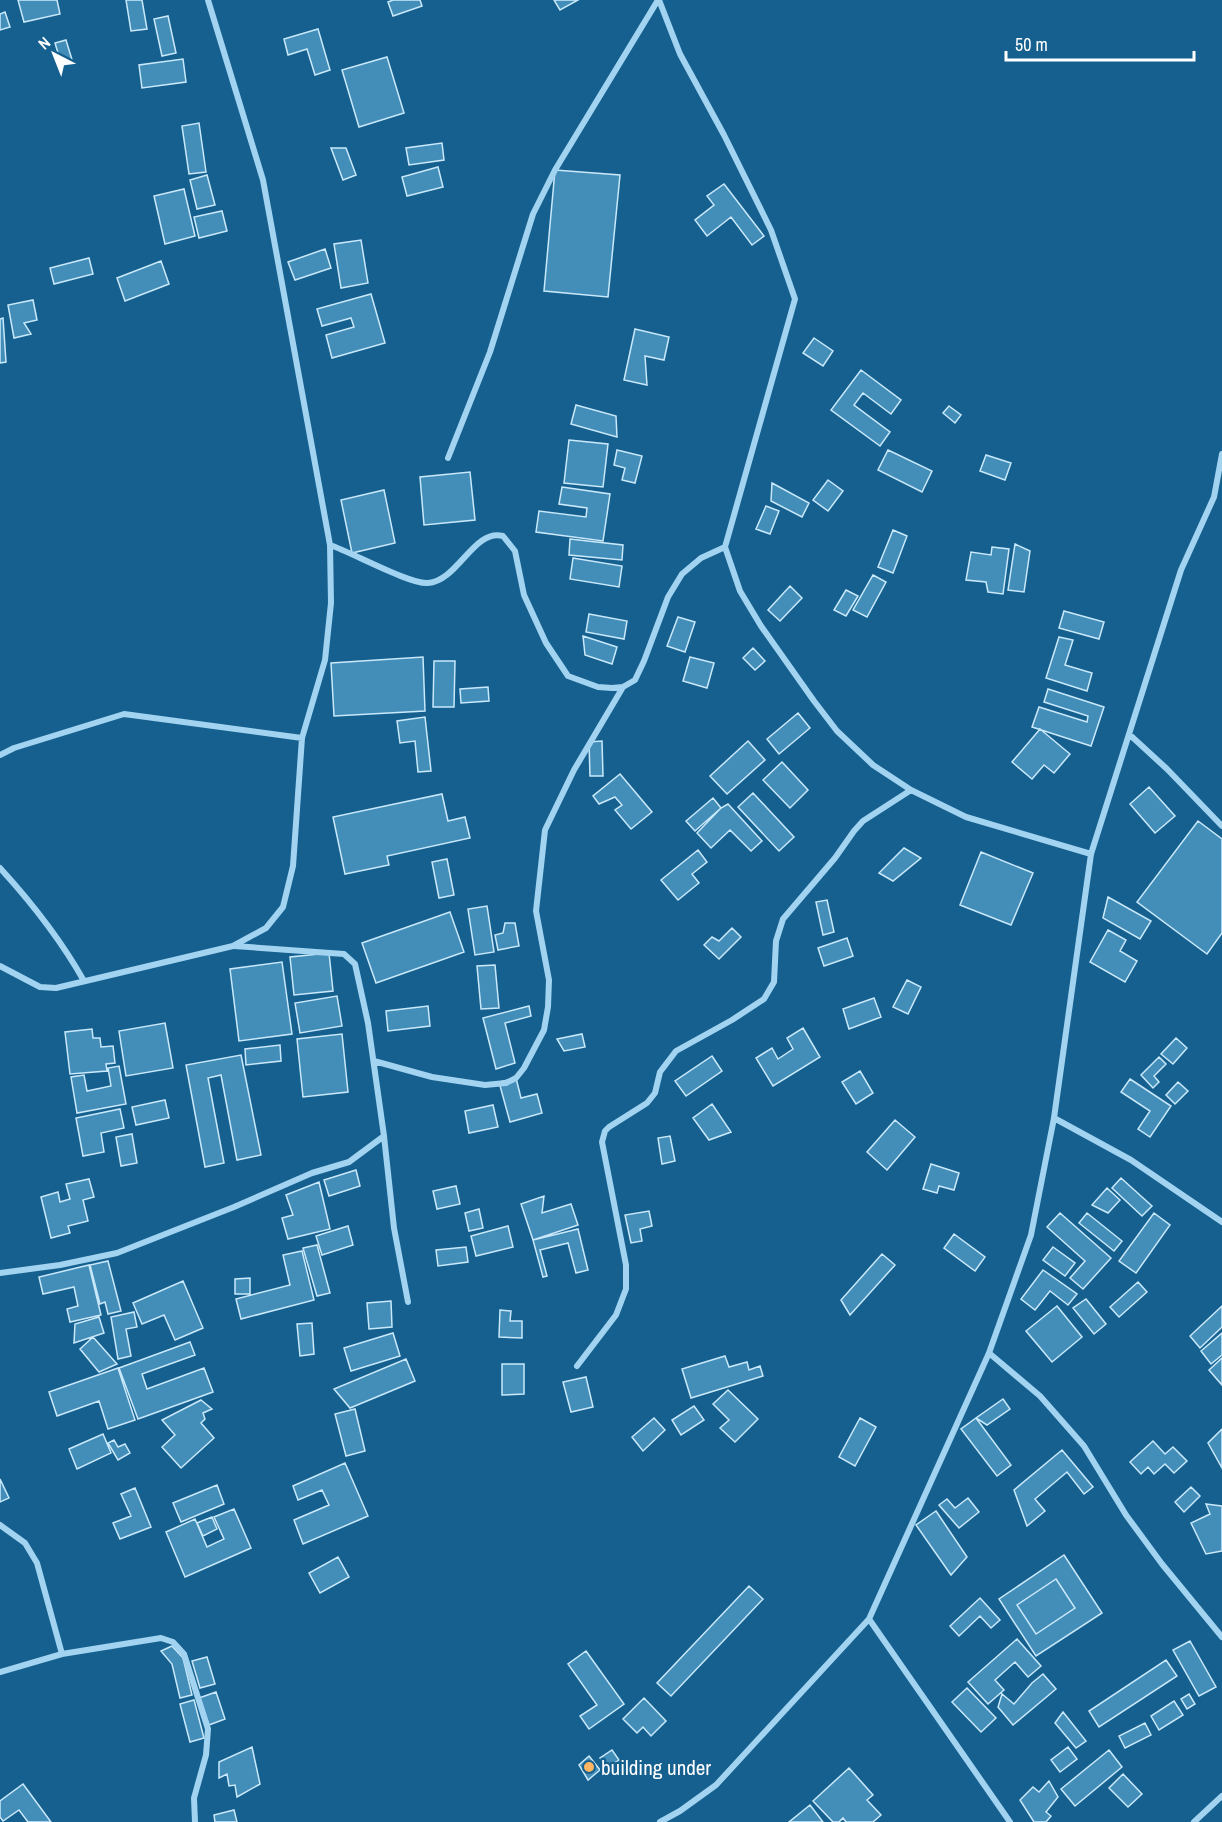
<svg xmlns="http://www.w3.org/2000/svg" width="1222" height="1822" viewBox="0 0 1222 1822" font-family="'Archivo Narrow',sans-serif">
	<rect width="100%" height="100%" fill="#16608f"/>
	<path fill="#438db9" stroke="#c9e9fb" stroke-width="1.5" d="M 18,0 L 57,0 L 60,14 L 24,22 Z
		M 126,0 L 142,0 L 147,29 L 131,31 Z
		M 393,0 L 420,0 L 422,6 L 393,16 L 388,2 Z
		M 554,0 L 578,0 L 560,10 Z
		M 5,12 L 10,27 L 0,30 L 0,14 Z
		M 168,16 L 176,53 L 162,56 L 154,19 Z
		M 318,29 L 330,70 L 315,75 L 307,49 L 288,55 L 284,39 Z
		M 66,40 L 73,63 L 62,66 L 55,43 Z
		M 387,57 L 404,113 L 359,127 L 342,70 Z
		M 183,59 L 186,82 L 142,88 L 139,65 Z
		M 199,123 L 206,172 L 189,174 L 182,126 Z
		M 442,143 L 444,160 L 409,165 L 406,148 Z
		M 331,148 L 346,148 L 356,175 L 343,180 Z
		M 438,167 L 443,187 L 407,196 L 402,177 Z
		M 555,170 L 620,175 L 608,297 L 544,291 Z
		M 207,175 L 215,205 L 197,209 L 190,180 Z
		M 724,184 L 764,236 L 752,245 L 731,217 L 707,236 L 695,220 L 714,205 L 707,196 Z
		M 184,189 L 195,236 L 165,244 L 154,196 Z
		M 222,211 L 227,231 L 199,238 L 194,217 Z
		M 361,240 L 368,283 L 341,288 L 334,244 Z
		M 325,249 L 331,268 L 295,280 L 288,262 Z
		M 89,258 L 93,274 L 54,284 L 50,268 Z
		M 161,261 L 169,284 L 125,301 L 117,278 Z
		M 371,294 L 385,343 L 332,358 L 326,335 L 354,327 L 351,318 L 322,326 L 317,309 Z
		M 33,300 L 37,320 L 24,323 L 31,334 L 14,338 L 8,305 Z
		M 3,318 L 6,362 L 0,363 L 0,319 Z
		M 635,329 L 669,337 L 664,360 L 645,356 L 647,385 L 624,380 Z
		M 814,338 L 833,351 L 823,366 L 803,353 Z
		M 861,370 L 901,400 L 891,414 L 863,393 L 854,405 L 890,432 L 880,446 L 831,410 Z
		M 576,405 L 616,416 L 617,437 L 571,424 Z
		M 949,406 L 961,415 L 955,423 L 943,413 Z
		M 569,440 L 608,444 L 603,487 L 564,483 Z
		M 617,450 L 642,456 L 635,483 L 622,480 L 625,468 L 614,465 Z
		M 888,450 L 932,471 L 922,492 L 878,470 Z
		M 986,455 L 1011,463 L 1005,480 L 980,471 Z
		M 470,472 L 475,520 L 424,525 L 420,477 Z
		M 828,480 L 843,491 L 828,511 L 813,500 Z
		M 772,483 L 809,503 L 802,517 L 771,501 Z
		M 562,487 L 610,494 L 603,541 L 536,532 L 539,511 L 586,517 L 587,508 L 559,504 Z
		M 384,490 L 395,543 L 352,553 L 341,500 Z
		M 766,506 L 779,511 L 770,534 L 756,529 Z
		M 893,530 L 907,536 L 893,573 L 878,567 Z
		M 570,539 L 623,545 L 622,560 L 569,555 Z
		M 1015,544 L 1030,551 L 1024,592 L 1008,590 Z
		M 992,547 L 1009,549 L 1003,594 L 988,592 L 986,582 L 966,580 L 971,552 L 991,555 Z
		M 573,558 L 622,566 L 619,587 L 570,579 Z
		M 873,575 L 886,582 L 867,617 L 853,610 Z
		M 790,586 L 802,598 L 780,621 L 768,610 Z
		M 846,590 L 858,596 L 846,616 L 834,610 Z
		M 1064,611 L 1104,622 L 1099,639 L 1059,628 Z
		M 589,614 L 627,621 L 624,639 L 586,632 Z
		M 678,617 L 695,622 L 685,652 L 667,646 Z
		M 583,636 L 617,647 L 612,664 L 585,655 Z
		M 1059,637 L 1073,640 L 1065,665 L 1092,673 L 1087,691 L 1046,678 Z
		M 753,648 L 765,661 L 755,670 L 743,658 Z
		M 423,657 L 425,711 L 334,716 L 331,663 Z
		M 690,657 L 714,663 L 707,688 L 683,681 Z
		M 434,661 L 455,661 L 454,707 L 433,707 Z
		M 488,687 L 489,701 L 461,703 L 460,689 Z
		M 1048,689 L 1104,707 L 1091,746 L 1032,727 L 1039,707 L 1087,722 L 1088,716 L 1044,702 Z
		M 798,713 L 810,728 L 779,754 L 767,739 Z
		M 425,717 L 431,771 L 418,772 L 415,741 L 400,743 L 397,721 Z
		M 1040,729 L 1070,754 L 1054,773 L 1044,765 L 1032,779 L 1012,762 Z
		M 602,741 L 603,776 L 590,776 L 589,742 Z
		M 748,741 L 765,760 L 727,794 L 710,776 Z
		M 782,762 L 808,790 L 790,808 L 763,780 Z
		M 620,774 L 652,812 L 631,829 L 615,810 L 622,805 L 615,797 L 599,804 L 593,796 Z
		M 1149,787 L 1175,816 L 1155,833 L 1130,804 Z
		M 753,793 L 794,837 L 779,851 L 738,807 Z
		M 442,794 L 448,821 L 465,817 L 470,838 L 387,856 L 389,865 L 345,874 L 333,817 Z
		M 713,798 L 721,808 L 695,831 L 686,821 Z
		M 728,804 L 762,841 L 751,851 L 730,830 L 711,848 L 697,833 L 721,808 Z
		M 1198,821 L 1222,839 L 1222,933 L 1207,954 L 1137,902 Z
		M 904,848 L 921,858 L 893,881 L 879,873 Z
		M 698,850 L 707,862 L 692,874 L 699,883 L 678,900 L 661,880 Z
		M 981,852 L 1033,873 L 1011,925 L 960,905 Z
		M 447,859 L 454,895 L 439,898 L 432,862 Z
		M 1108,897 L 1151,921 L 1140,939 L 1103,918 Z
		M 827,900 L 834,932 L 823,935 L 816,902 Z
		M 487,906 L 494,952 L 475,955 L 468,909 Z
		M 450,912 L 464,952 L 376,983 L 362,943 Z
		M 505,923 L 515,923 L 519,946 L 498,950 L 495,935 L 503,933 Z
		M 732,928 L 741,937 L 719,959 L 704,945 L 712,937 L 719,941 Z
		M 1108,930 L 1126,940 L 1120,951 L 1137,961 L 1125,982 L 1090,962 Z
		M 847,938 L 853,956 L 824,966 L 818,948 Z
		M 329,953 L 333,991 L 294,995 L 290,957 Z
		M 282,962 L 292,1034 L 239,1041 L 230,969 Z
		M 495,965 L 499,1008 L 481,1009 L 477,966 Z
		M 907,980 L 921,987 L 908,1014 L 893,1007 Z
		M 337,996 L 342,1026 L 300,1033 L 295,1003 Z
		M 874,998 L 881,1017 L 849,1029 L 843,1009 Z
		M 428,1006 L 430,1026 L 388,1031 L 386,1011 Z
		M 529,1006 L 531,1016 L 505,1023 L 515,1063 L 496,1069 L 483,1018 Z
		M 165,1023 L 173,1068 L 126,1076 L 119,1031 Z
		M 803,1028 L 820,1057 L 773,1086 L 756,1058 L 772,1048 L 778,1059 L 793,1049 L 787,1038 Z
		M 92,1029 L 93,1038 L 100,1038 L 101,1047 L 113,1046 L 115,1063 L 106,1064 L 107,1071 L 70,1074 L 65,1032 Z
		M 342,1034 L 348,1092 L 303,1097 L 297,1039 Z
		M 582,1034 L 585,1047 L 564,1051 L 557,1039 Z
		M 1176,1038 L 1187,1048 L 1173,1064 L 1161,1054 Z
		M 280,1045 L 281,1061 L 246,1065 L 245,1049 Z
		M 241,1055 L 261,1155 L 237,1160 L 221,1075 L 208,1078 L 224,1163 L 205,1167 L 186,1065 Z
		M 712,1056 L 722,1071 L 686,1096 L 675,1081 Z
		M 1159,1057 L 1166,1064 L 1154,1076 L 1159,1082 L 1153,1088 L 1141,1075 Z
		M 119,1066 L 126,1104 L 77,1113 L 71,1077 L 84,1075 L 87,1091 L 111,1086 L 108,1068 Z
		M 860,1071 L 873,1093 L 856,1104 L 842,1082 Z
		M 516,1078 L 521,1098 L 537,1094 L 542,1113 L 510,1122 L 499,1082 Z
		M 1130,1079 L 1171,1106 L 1150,1137 L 1138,1129 L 1150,1111 L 1121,1092 Z
		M 1178,1082 L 1188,1091 L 1175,1104 L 1166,1095 Z
		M 165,1100 L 169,1118 L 136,1125 L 132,1107 Z
		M 712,1104 L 731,1132 L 709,1140 L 693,1118 Z
		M 493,1105 L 498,1127 L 469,1133 L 465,1111 Z
		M 120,1109 L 124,1128 L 101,1133 L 104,1152 L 83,1156 L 76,1118 Z
		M 895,1120 L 915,1137 L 887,1170 L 867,1152 Z
		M 132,1134 L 137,1163 L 121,1166 L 116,1137 Z
		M 670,1136 L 675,1161 L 662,1164 L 658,1138 Z
		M 931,1164 L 959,1173 L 954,1190 L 939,1186 L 937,1193 L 923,1189 Z
		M 356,1170 L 360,1186 L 329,1196 L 324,1180 Z
		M 1121,1178 L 1152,1206 L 1142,1216 L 1112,1188 Z
		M 89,1179 L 94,1197 L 83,1200 L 88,1221 L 68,1226 L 70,1233 L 51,1238 L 41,1197 L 58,1192 L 60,1202 L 70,1199 L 66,1184 Z
		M 319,1182 L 330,1229 L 288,1239 L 282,1218 L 293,1215 L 286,1195 Z
		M 456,1186 L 460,1204 L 437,1209 L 433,1191 Z
		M 1107,1188 L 1120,1200 L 1108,1213 L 1092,1205 Z
		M 544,1196 L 542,1213 L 571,1204 L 578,1225 L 533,1240 L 521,1204 Z
		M 479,1209 L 483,1228 L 469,1231 L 465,1213 Z
		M 649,1211 L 652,1226 L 640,1229 L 642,1241 L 631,1243 L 625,1215 Z
		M 1060,1213 L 1111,1258 L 1083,1289 L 1070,1278 L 1085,1261 L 1047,1227 Z
		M 1087,1213 L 1122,1241 L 1114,1251 L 1079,1223 Z
		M 1154,1213 L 1170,1225 L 1136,1273 L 1119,1261 Z
		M 348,1226 L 353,1245 L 322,1255 L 316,1236 Z
		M 508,1226 L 513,1247 L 476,1256 L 471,1236 Z
		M 578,1229 L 588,1270 L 576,1273 L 568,1243 L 540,1250 L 547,1276 L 543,1277 L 533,1240 Z
		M 954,1234 L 985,1257 L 975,1271 L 944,1248 Z
		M 317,1245 L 330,1293 L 317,1296 L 303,1248 Z
		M 466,1247 L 468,1262 L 438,1266 L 436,1250 Z
		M 1053,1247 L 1075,1263 L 1065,1276 L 1043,1260 Z
		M 302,1251 L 314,1300 L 241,1319 L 236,1299 L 290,1285 L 283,1255 Z
		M 882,1254 L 895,1265 L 850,1315 L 841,1300 Z
		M 108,1261 L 121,1311 L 108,1314 L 105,1302 L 100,1304 L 90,1265 Z
		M 89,1265 L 101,1315 L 70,1322 L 67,1309 L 78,1306 L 74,1287 L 43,1294 L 39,1277 Z
		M 1043,1270 L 1077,1294 L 1068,1305 L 1050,1291 L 1035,1310 L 1021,1299 Z
		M 250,1278 L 250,1294 L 235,1294 L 235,1279 Z
		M 183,1281 L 203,1328 L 175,1340 L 164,1315 L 142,1324 L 133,1303 Z
		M 1138,1282 L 1147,1292 L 1119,1317 L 1110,1307 Z
		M 1086,1299 L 1106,1324 L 1094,1334 L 1073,1308 Z
		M 391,1301 L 392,1327 L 369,1329 L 367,1303 Z
		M 1057,1306 L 1082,1337 L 1052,1362 L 1026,1331 Z
		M 1222,1306 L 1222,1327 L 1200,1348 L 1190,1336 Z
		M 500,1310 L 511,1311 L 510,1321 L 522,1321 L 522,1338 L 499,1337 Z
		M 134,1312 L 137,1327 L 126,1329 L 131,1356 L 118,1359 L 111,1317 Z
		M 99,1317 L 104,1333 L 74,1343 L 75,1324 Z
		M 312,1323 L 314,1354 L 300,1356 L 297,1324 Z
		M 393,1333 L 400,1356 L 351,1371 L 344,1348 Z
		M 1222,1333 L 1222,1355 L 1211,1364 L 1201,1351 Z
		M 93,1337 L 117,1364 L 99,1372 L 80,1349 Z
		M 190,1342 L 195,1355 L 142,1374 L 147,1389 L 204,1368 L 213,1392 L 138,1419 L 119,1368 Z
		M 725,1356 L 729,1367 L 747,1362 L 749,1370 L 760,1366 L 763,1376 L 691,1398 L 682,1369 Z
		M 1222,1358 L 1222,1385 L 1209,1370 Z
		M 406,1359 L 415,1381 L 350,1408 L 334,1389 Z
		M 502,1364 L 524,1364 L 524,1394 L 502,1395 Z
		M 118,1368 L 135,1420 L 108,1429 L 99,1401 L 57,1416 L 49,1392 Z
		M 586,1377 L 593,1407 L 571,1412 L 563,1382 Z
		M 728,1390 L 758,1419 L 735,1442 L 720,1428 L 729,1420 L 713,1404 Z
		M 1003,1399 L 1010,1409 L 987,1425 L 976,1418 Z
		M 201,1400 L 212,1409 L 203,1413 L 205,1419 L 201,1423 L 214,1438 L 181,1468 L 162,1447 L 175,1435 L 162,1420 Z
		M 694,1406 L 704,1420 L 681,1435 L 672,1420 Z
		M 355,1409 L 365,1451 L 346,1456 L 335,1414 Z
		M 654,1418 L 665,1430 L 643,1451 L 632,1437 Z
		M 860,1418 L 876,1427 L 855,1466 L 839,1457 Z
		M 976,1418 L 1011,1465 L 997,1476 L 961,1429 Z
		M 1222,1429 L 1222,1468 L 1208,1443 Z
		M 103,1434 L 111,1453 L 77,1469 L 69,1449 Z
		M 114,1440 L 118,1447 L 125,1444 L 130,1453 L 118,1460 L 108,1443 Z
		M 1153,1441 L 1165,1454 L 1173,1447 L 1187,1461 L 1174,1473 L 1165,1464 L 1154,1474 L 1148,1467 L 1141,1474 L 1130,1462 Z
		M 1062,1450 L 1093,1487 L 1084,1494 L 1067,1472 L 1035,1499 L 1045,1511 L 1027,1526 L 1014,1490 Z
		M 345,1463 L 368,1516 L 303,1544 L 294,1520 L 329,1505 L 322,1490 L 298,1500 L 293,1486 Z
		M 0,1479 L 9,1498 L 0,1502 Z
		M 217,1485 L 224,1504 L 181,1522 L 173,1503 Z
		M 1191,1487 L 1200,1496 L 1184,1512 L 1175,1502 Z
		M 135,1488 L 151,1527 L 120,1539 L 113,1523 L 131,1516 L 121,1494 Z
		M 968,1498 L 979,1512 L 959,1528 L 939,1505 L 947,1499 L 955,1508 Z
		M 1206,1504 L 1222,1506 L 1222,1551 L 1206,1554 L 1191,1523 L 1210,1514 Z
		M 234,1509 L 251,1548 L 185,1577 L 166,1532 L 195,1519 L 207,1547 L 224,1539 L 214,1517 Z
		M 936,1511 L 967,1557 L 951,1575 L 916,1525 Z
		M 212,1517 L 217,1529 L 203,1536 L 197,1523 Z
		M 1064,1555 L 1102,1613 L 1036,1656 L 999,1599 Z
		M 338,1557 L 349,1577 L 320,1593 L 309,1573 Z
		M 1056,1579 L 1075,1608 L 1036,1634 L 1017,1605 Z
		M 749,1586 L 763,1599 L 671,1696 L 657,1683 Z
		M 980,1598 L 1000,1620 L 991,1628 L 980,1616 L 959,1636 L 950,1626 Z
		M 1017,1639 L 1041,1666 L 1028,1677 L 1015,1662 L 995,1680 L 1004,1690 L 988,1704 L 968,1682 Z
		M 1190,1641 L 1216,1687 L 1199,1696 L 1173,1650 Z
		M 172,1646 L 183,1658 L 192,1695 L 180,1698 L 172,1664 L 161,1651 Z
		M 586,1651 L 624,1704 L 589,1729 L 580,1716 L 597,1705 L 568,1664 Z
		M 207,1657 L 215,1684 L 200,1688 L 192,1661 Z
		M 1166,1660 L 1177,1676 L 1099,1727 L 1089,1711 Z
		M 1043,1674 L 1056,1689 L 1013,1725 L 998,1707 L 1002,1694 L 1014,1704 L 1032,1683 Z
		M 967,1688 L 996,1718 L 981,1732 L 952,1702 Z
		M 216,1692 L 225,1719 L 209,1725 L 199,1698 Z
		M 1189,1694 L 1195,1704 L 1187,1709 L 1181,1699 Z
		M 644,1698 L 666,1721 L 651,1736 L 643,1727 L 637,1733 L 623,1719 Z
		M 194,1700 L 204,1738 L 190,1742 L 180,1704 Z
		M 1174,1701 L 1183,1715 L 1159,1730 L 1151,1716 Z
		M 1063,1712 L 1086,1741 L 1076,1748 L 1055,1723 Z
		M 1145,1723 L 1151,1735 L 1125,1748 L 1119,1736 Z
		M 252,1747 L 260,1784 L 237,1797 L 235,1785 L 229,1786 L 227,1774 L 219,1778 L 219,1762 Z
		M 1068,1747 L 1077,1759 L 1060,1772 L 1051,1760 Z
		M 612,1750 L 619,1760 L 607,1768 L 600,1758 Z
		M 1109,1750 L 1122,1767 L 1075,1806 L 1061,1789 Z
		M 589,1756 L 600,1770 L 588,1780 L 579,1765 Z
		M 849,1768 L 873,1795 L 867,1800 L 881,1815 L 873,1822 L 846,1822 L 843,1818 L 839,1822 L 833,1822 L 813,1801 Z
		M 1123,1774 L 1142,1794 L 1128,1807 L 1109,1788 Z
		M 1049,1781 L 1058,1797 L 1046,1812 L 1051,1816 L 1046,1822 L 1034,1822 L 1020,1800 L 1033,1787 L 1039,1792 Z
		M 23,1784 L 51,1822 L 28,1822 L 19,1810 L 3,1821 L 0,1817 L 0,1801 Z
		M 810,1805 L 823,1822 L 789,1822 Z
		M 234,1810 L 237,1822 L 215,1822 L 214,1815 Z"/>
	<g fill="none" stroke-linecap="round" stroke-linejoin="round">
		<path stroke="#a2d3f0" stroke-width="6" d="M 659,0 L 680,54 L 724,135 L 771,230 L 795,299 L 725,547 L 740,591 L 761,626 L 814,701 L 837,731 L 873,765 L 911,790 L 966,817 L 1091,854
			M 448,458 L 490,352 L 533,214 L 555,170 L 658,0
			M 330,545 C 351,552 411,585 428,583 C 458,581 474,528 503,536 L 515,551 L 524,595 L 546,643 L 568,676 L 598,687 L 612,688 L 623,687 L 635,680 L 644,661 L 668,597 L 682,574 L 701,558 L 725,547
			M 1130,735 L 1167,769 L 1222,826
			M 0,755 L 14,748 L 124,714 L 302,738
			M 0,868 C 32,903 61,940 84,981
			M 234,946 L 344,954 L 355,964 L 368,1023 L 384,1136 L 394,1228 L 408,1302
			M 0,966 L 40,987 L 56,988 L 233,946 L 266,928 L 283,907 L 293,866 L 302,738 L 325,660 L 331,603 L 330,545 L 263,180 L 208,0
			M 374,1061 L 432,1077 L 485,1085 L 506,1083 L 516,1078 L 524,1068 L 544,1030 L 548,1007 L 549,980 L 536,911 L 545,830 L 574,770 L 623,687
			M 1054,1118 L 1131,1160 L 1222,1222
			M 0,1273 L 60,1265 L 117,1253 L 234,1207 L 312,1173 L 349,1162 L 384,1136
			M 989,1353 L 1040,1396 L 1084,1446 L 1126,1515 L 1162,1564 L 1222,1637
			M 577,1366 L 616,1315 L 626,1289 L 626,1265 L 602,1142 L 605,1131 L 609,1127 L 647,1103 L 655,1093 L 660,1072 L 676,1051 L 732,1020 L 764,999 L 774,982 L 776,941 L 783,919 L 835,858 L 854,831 L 863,821 L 911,790
			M 0,1525 L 25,1543 L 37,1563 L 62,1654
			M 869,1619 L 1010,1822
			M 0,1672 L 62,1654 L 161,1638 L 173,1642 L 184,1654 L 208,1729 L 206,1755 L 194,1798 L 195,1822
			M 660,1822 L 680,1811 L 716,1785 L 869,1619 L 989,1353 L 1031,1235 L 1054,1118 L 1091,854 L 1181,570 L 1214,497 L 1222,454
			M 1194,1822 L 1222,1796"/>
	</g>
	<circle fill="#ffb561" stroke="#16608f" stroke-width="2" cx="589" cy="1767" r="6"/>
	<g text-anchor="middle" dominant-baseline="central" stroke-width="4.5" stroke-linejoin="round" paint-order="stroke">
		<g font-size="21" fill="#fff" stroke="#16608f" text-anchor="start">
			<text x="601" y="1767">building under</text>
		</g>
	</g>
	<g transform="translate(54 54) rotate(318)" stroke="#16608f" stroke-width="4.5" paint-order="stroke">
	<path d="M0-4.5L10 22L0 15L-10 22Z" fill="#ffffff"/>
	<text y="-9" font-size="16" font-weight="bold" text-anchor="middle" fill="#ffffff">N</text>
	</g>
	<path d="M1006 51v9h188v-9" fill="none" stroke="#ffffff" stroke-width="3"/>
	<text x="1015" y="51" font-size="18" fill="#ffffff" stroke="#16608f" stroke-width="4.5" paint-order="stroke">50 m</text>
</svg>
